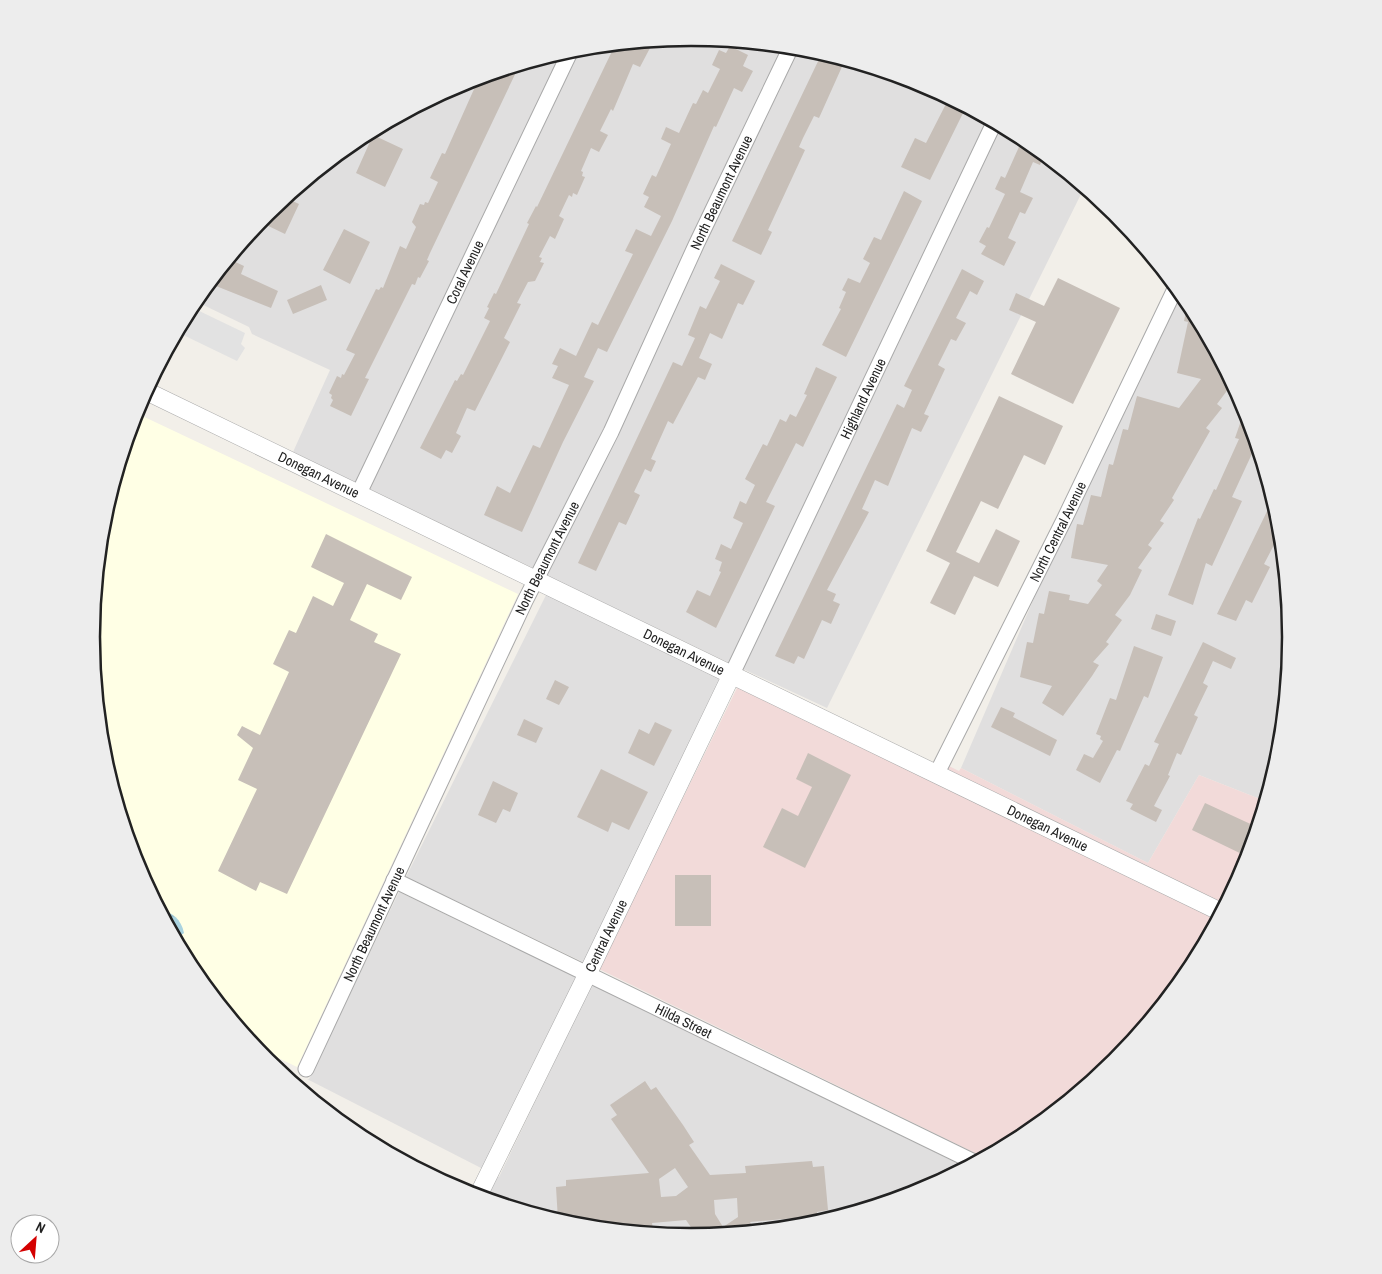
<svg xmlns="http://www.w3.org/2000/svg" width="1382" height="1274" viewBox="0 0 1382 1274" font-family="'Archivo Narrow',sans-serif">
	<defs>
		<pattern id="water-ripples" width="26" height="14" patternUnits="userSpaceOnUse" patternTransform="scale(1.25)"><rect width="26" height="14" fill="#aad3df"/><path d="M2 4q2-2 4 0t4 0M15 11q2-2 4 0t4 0" fill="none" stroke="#92b5bf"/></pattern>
	</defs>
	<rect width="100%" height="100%" fill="#f2efe9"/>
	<path fill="#e0dfdf" d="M 691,38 L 783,47 L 690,241 L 604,429 L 533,568 L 369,489 L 580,48 Z
		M 798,48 L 808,49 L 921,83 L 988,119 L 729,663 L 546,575 L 618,435 L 703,248 Z
		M 562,53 L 356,483 L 293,452 L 330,370 L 252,334 L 249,327 L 195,301 L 267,213 L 358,138 L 462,83 Z
		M 1001,126 L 1024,139 L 1084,188 L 827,708 L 743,669 Z
		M 1181,293 L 1190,304 L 1245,408 L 1279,520 L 1290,637 L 1279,754 L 1265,801 L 1199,775 L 1148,863 L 961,768 L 1041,582 Z
		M 547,593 L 722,678 L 585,963 L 406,877 Z
		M 399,892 L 578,978 L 483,1169 L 307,1079 L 309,1079 Z
		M 592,984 L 965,1167 L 920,1191 L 808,1225 L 691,1236 L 574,1225 L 486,1198 L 496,1176 L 499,1177 Z"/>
	<path fill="#f2dad9" d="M 738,686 L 1217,919 L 1189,970 L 1115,1061 L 1024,1136 L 983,1157 L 599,969 Z
		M 949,766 L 959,771 L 961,768 L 1148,863 L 1199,775 L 1265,801 L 1245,867 L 1225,904 L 947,769 Z"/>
	<path fill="#ffffe5" d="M 136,413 L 518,594 L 297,1067 L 256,1047 L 192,970 L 137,866 L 103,754 L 92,637 L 103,520 Z"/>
	<path fill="#e2e2e2" d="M 191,307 L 245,333 L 241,344 L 245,348 L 237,361 L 177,332 Z"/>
	<path fill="url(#water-ripples)" d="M 160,909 C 173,913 181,919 184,933 L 176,939 Z"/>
	<path fill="#c7bfb8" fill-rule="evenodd" d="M 638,43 L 650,48 L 640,67 L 633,64 L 613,111 L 611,109 L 600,131 L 608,135 L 599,152 L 591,148 L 581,171 L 583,172 L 582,176 L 585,177 L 577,195 L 573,193 L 572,197 L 569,195 L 559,216 L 564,219 L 555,239 L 550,236 L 539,257 L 542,258 L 540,262 L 544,263 L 535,281 L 528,282 L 517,303 L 521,304 L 504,338 L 510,342 L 475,411 L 467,408 L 456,433 L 461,436 L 452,453 L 446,450 L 441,459 L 420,448 L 455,380 L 457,381 L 461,374 L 463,375 L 490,321 L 484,318 L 489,308 L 487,307 L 494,293 L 496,294 L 529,224 L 527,223 L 536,206 L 537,207 L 615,45 Z
		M 730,46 L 748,55 L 743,66 L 753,71 L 742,92 L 734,88 L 716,127 L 714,126 L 672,221 L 607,352 L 598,348 L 584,377 L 594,381 L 563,442 L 522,532 L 484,515 L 497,486 L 510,493 L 533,445 L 540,448 L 569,385 L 552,378 L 558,366 L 552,364 L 560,348 L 576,356 L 592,322 L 598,325 L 633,254 L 625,251 L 636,229 L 651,236 L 661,216 L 644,207 L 649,197 L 643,194 L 652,175 L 656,177 L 671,144 L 661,139 L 666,127 L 679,133 L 693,103 L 696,104 L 703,90 L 708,93 L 720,69 L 712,65 L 719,50 L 726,53 Z
		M 822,53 L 845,60 L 819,118 L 814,116 L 803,138 L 799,147 L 805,150 L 768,230 L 772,232 L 761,255 L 732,241 Z
		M 519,66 L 430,253 L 427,260 L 429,261 L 420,278 L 418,277 L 415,285 L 412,284 L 365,378 L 369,379 L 351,416 L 330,406 L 333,400 L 331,398 L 332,395 L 329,393 L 337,376 L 341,378 L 342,374 L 344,375 L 355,354 L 346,350 L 376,289 L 379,290 L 381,287 L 383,288 L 400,246 L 406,249 L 416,227 L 412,222 L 420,204 L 424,205 L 425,202 L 428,203 L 438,182 L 430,178 L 442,153 L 445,154 L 479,78 Z
		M 949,98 L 966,107 L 930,180 L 901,167 L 915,138 L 926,143 Z
		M 373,135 L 403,149 L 385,187 L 356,173 Z
		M 1023,138 L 1044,155 L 1040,165 L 1033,162 L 1020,192 L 1033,198 L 1025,214 L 1020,212 L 1008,238 L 1016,242 L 1004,266 L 981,254 L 986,246 L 979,242 L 987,227 L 989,228 L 1005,194 L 995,189 L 1001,176 L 1005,178 Z
		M 904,191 L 922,201 L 846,357 L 822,345 L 841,309 L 839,308 L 846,292 L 842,290 L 848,278 L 860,283 L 870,263 L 863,259 L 874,237 L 881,240 Z
		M 286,198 L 299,204 L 285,234 L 260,222 Z
		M 344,229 L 370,242 L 350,284 L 323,270 Z
		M 229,259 L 244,266 L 241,274 L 278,291 L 271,308 L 216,286 Z
		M 721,264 L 755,281 L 743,305 L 738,303 L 722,339 L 710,333 L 699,358 L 712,364 L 705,380 L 698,377 L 673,424 L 668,421 L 651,459 L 656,461 L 651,472 L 645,469 L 634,492 L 640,495 L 626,525 L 619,522 L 596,571 L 578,563 L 673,362 L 682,366 L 695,338 L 688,335 L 700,306 L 706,309 L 720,281 L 714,278 Z
		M 962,269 L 984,281 L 977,295 L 970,291 L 956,318 L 966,323 L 956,341 L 951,339 L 938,365 L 945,369 L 924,414 L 929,416 L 921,432 L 912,428 L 888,486 L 875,480 L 862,509 L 869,512 L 827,590 L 836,594 L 833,601 L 840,604 L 831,624 L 822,620 L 804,659 L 798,656 L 794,664 L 775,656 L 897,404 L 904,408 L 912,390 L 904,386 Z
		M 1058,278 L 1120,308 L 1073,404 L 1011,374 L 1036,322 L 1009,310 L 1016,293 L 1044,306 Z
		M 321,285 L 327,300 L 293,314 L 287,300 Z
		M 1188,302 L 1232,384 L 1217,404 L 1222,408 L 1206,428 L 1210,431 L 1172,498 L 1174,500 L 1160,521 L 1164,523 L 1148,545 L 1152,548 L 1138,568 L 1142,570 L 1130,595 L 1115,615 L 1122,620 L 1106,642 L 1109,644 L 1093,662 L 1099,665 L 1092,676 L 1063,716 L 1042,703 L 1052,686 L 1020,677 L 1027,642 L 1033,643 L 1039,613 L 1044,614 L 1049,591 L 1070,595 L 1069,600 L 1088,604 L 1102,585 L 1097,581 L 1108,565 L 1071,558 L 1077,524 L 1083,525 L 1091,495 L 1101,497 L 1109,464 L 1113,465 L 1123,429 L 1128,430 L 1137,396 L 1179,408 L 1201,379 L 1177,373 L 1188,322 L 1184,321 Z
		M 816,367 L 837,377 L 803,447 L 796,443 L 766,502 L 775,506 L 716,628 L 686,612 L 697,590 L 710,596 L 721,572 L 719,571 L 722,562 L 715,559 L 721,544 L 731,549 L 743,523 L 733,518 L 740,501 L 746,504 L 755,485 L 745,479 L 763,444 L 767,446 L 780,419 L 786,422 L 790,414 L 796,417 L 807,395 L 804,394 Z
		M 999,396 L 1063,426 L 1045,465 L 1024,455 L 998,509 L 981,501 L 956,552 L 979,563 L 996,529 L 1020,541 L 998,587 L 974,576 L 955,615 L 930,603 L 950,563 L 926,551 Z
		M 1245,409 L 1256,445 L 1232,497 L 1242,501 L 1212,566 L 1206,563 L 1193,605 L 1168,595 L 1198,518 L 1200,519 L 1214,489 L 1216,490 L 1239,439 L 1235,438 Z
		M 1273,499 L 1279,520 L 1282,546 L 1275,543 L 1264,564 L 1270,567 L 1252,603 L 1246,600 L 1236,621 L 1217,614 Z
		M 326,534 L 412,577 L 401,600 L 367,584 L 350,620 L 378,634 L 374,642 L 401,654 L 287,894 L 260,882 L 256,891 L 218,871 L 257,789 L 238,780 L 253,748 L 237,735 L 242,726 L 260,735 L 289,672 L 273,664 L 289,630 L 296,633 L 313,596 L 333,606 L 344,583 L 311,567 Z
		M 1156,614 L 1176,621 L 1171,636 L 1151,629 Z
		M 1203,642 L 1236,658 L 1231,669 L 1213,661 L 1203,683 L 1208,686 L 1194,715 L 1198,717 L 1181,755 L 1177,753 L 1168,775 L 1170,776 L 1154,806 L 1162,810 L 1156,822 L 1130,809 L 1133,804 L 1126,801 L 1145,764 L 1149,766 L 1159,744 L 1154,742 Z
		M 1134,646 L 1163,657 L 1148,698 L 1144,696 L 1120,751 L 1117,750 L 1100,783 L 1076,770 L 1084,754 L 1093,758 L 1103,741 L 1100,739 L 1101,736 L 1096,734 L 1110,698 L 1116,700 Z
		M 555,680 L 569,687 L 559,705 L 546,699 Z
		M 1001,707 L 1015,713 L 1013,717 L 1057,740 L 1050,756 L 991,727 Z
		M 524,719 L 543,728 L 536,743 L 517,735 Z
		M 655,722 L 672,730 L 654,766 L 628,753 L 639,729 L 649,734 Z
		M 808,753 L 851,775 L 805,868 L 763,847 L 782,808 L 798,816 L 812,787 L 796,779 Z
		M 601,769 L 648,792 L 629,830 L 612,822 L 608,832 L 577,817 Z
		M 493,781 L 518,793 L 510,812 L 503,809 L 496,823 L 478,815 Z
		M 1205,803 L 1257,827 L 1248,857 L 1192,830 Z
		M 675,875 L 711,875 L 711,926 L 675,926 Z
		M 645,1081 L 651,1090 L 656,1087 L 683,1125 L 694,1142 L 689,1145 L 710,1175 L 746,1173 L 745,1166 L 812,1161 L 813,1167 L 824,1166 L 828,1210 L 817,1212 L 817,1216 L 750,1222 L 755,1230 L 697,1236 L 686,1220 L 652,1223 L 653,1229 L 630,1230 L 574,1225 L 558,1220 L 556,1187 L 566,1186 L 566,1180 L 649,1173 L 611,1119 L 617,1115 L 610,1105 ZM 675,1168 L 688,1187 L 676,1196 L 661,1197 L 659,1179 ZM 737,1198 L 738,1217 L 723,1227 L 715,1214 L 714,1200 Z"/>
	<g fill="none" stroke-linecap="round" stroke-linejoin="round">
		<defs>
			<g id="minor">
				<path id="s1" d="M 359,493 L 571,50"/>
				<path id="s2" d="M 732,674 L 994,123"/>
				<path id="s3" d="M 937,773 L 1065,518 L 1176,287"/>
				<path id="s4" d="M 394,880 L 974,1162"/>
				<path id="s5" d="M 306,1069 L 525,601 L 611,432 L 696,245 L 791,47"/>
			</g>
			<g id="tertiary">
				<path id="s6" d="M 146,391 L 1221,912"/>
				<path id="s7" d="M 478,1196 L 588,973 L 732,674"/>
			</g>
		</defs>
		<use href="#minor" stroke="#a9a9a9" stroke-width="17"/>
		<use href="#tertiary" stroke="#a9a9a9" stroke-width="19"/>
		<use href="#minor" stroke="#fff" stroke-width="15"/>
		<use href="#tertiary" stroke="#fff" stroke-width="18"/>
	</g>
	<g text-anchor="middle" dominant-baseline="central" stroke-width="5" stroke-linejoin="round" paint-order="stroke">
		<g font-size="14" fill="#222" stroke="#fff">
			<text stroke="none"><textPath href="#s5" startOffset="970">North Beaumont Avenue</textPath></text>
			<text stroke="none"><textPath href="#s1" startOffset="245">Coral Avenue</textPath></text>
			<text stroke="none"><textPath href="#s2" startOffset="305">Highland Avenue</textPath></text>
			<text stroke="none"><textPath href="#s6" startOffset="192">Donegan Avenue</textPath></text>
			<text stroke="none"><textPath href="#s3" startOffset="270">North Central Avenue</textPath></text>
			<text stroke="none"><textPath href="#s5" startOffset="565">North Beaumont Avenue</textPath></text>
			<text stroke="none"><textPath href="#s6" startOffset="598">Donegan Avenue</textPath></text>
			<text stroke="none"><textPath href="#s6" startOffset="1002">Donegan Avenue</textPath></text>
			<text stroke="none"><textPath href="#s5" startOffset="160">North Beaumont Avenue</textPath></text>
			<text stroke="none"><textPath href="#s7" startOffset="290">Central Avenue</textPath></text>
			<text stroke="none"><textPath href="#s4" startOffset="322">Hilda Street</textPath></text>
		</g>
	</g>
	<path d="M0 0H1382V1274H0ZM100 637a591 591 0 1 1 1182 0a591 591 0 1 1-1182 0Z" fill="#ededed" fill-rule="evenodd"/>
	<path fill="none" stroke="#222" stroke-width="2.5" d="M100 637a591 591 0 1 1 1182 0a591 591 0 1 1-1182 0Z"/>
	<g transform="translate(35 1239) rotate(26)"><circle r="24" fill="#ffffff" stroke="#a7a7a7"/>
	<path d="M0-4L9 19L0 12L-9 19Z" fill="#d40000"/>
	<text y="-8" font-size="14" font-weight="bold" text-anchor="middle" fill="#222222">N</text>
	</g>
</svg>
